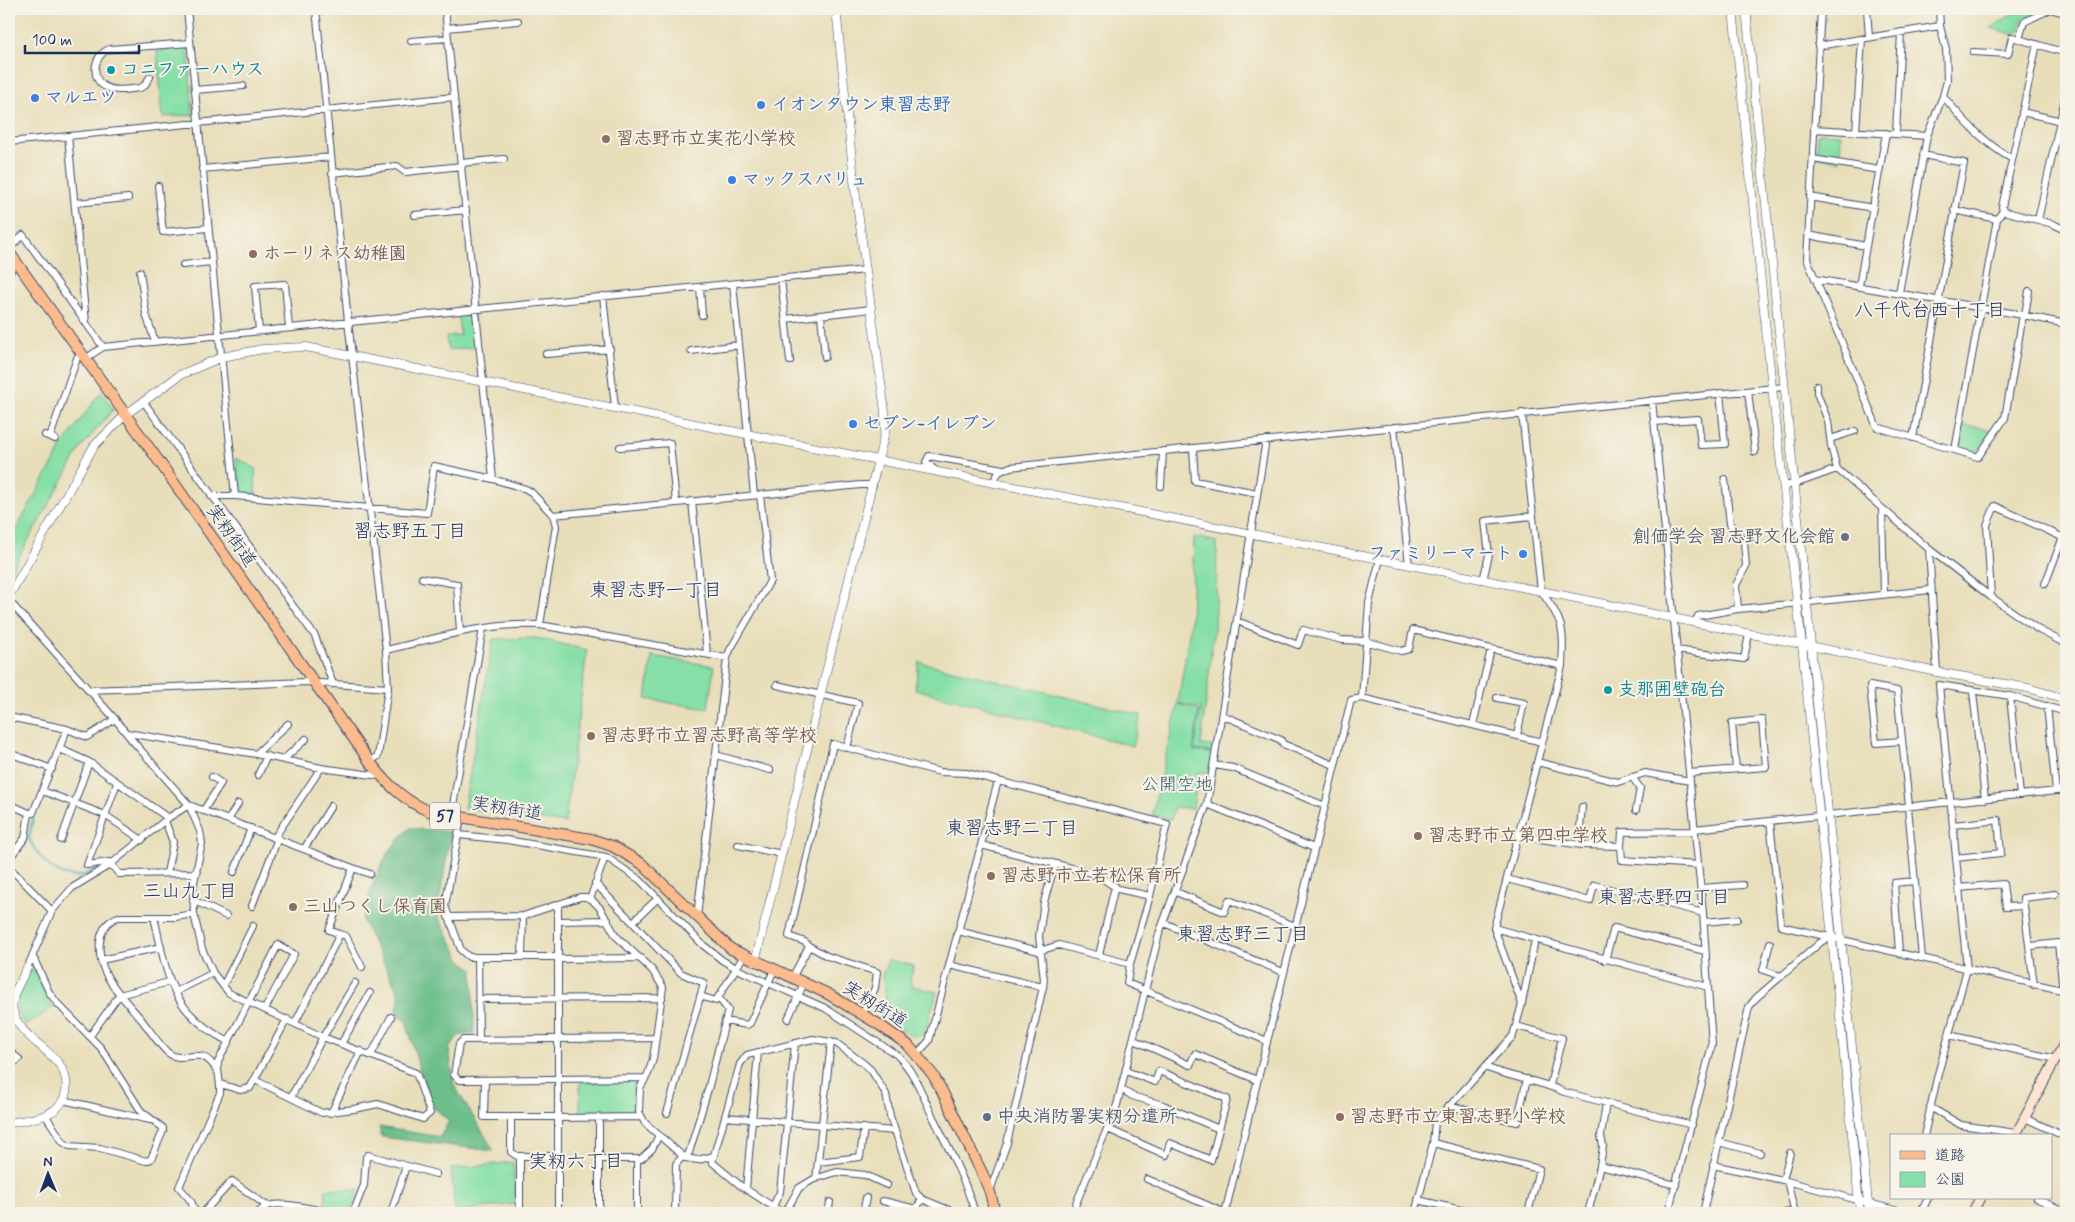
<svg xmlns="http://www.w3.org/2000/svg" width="2075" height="1222" viewBox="0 0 2075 1222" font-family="Mynerve,'Klee One',sans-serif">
	<rect width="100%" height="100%" fill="#f7f3e8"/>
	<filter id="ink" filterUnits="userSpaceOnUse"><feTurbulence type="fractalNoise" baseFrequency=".02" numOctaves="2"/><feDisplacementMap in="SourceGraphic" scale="10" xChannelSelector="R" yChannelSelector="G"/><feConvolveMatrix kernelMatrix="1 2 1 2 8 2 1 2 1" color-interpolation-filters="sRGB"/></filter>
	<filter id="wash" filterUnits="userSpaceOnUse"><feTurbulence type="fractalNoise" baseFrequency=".0096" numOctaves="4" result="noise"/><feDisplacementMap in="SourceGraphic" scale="20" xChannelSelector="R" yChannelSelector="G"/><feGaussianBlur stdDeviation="1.12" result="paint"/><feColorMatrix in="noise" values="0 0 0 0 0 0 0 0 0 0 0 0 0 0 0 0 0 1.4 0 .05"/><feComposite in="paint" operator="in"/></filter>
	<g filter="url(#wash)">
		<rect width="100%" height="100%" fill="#e8deba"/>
		<path fill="#85dfa6" stroke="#508782" d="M 2020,9 L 2046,9 L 2022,20 L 2019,31 L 2015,35 L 1991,28 Z
			M 188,48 L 193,115 L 163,117 L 157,51 Z
			M 1819,133 L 1841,134 L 1840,161 L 1819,157 L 1817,154 L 1818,134 Z
			M 472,314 L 474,315 L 477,347 L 448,350 L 446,337 L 460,335 L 458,315 Z
			M 101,392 L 113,409 L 112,411 L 81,448 L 9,574 L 9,542 L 66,440 Z
			M 1963,425 L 1992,430 L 1978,451 L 1960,448 Z
			M 236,458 L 255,468 L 256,495 L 241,494 L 239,490 Z
			M 1194,537 L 1217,542 L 1216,611 L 1201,745 L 1214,746 L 1213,752 L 1194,750 L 1201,708 L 1178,703 L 1191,621 Z
			M 537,638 L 587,650 L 565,823 L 464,808 L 493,639 Z
			M 652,656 L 714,666 L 708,709 L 646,699 Z
			M 919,662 L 1141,715 L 1133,746 L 915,689 Z
			M 1178,704 L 1199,710 L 1193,751 L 1213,753 L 1210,773 L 1198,772 L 1193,809 L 1174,807 L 1171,820 L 1152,814 Z
			M 888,960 L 912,965 L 914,967 L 910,979 L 912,986 L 937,992 L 924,1035 L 915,1035 L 913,1037 L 889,1022 L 882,976 Z
			M 35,970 L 45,994 L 54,1007 L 25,1026 C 10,1004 19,994 29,971 Z
			M 639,1081 L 634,1104 L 637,1115 L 580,1114 L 580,1082 Z
			M 513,1162 L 516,1204 L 455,1211 L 451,1169 Z
			M 326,1189 L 360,1189 L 350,1211 L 347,1211 L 325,1206 Z"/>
		<path fill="#6cbe8b" stroke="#447674" d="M 410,828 L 451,832 L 437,914 L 461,960 L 473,969 L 474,1033 L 458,1036 L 449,1049 L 454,1085 L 494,1151 L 382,1137 L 379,1127 L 440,1137 L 449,1121 L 432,1106 L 419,1068 L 406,1021 L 396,1013 L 400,996 L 362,920 C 372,884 381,854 410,828 Z"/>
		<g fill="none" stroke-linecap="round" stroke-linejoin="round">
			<path stroke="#3dadb8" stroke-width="2.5" d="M 33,817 L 29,839 C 39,858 56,880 81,876 C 88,875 96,868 102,865"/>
		</g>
	</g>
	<g filter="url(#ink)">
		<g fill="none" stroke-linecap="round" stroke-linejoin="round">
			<defs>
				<path id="minor" d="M 187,9 L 235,496
					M 316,9 L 348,321 L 386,650 L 388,688 L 378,756 L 370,762
					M 445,9 L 493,479
					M 1821,9 L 1807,259 L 1877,427 L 1978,457 L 2005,418 L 2023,315
					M 1867,9 L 1869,37
					M 2050,9 L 2066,13
					M 447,28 L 518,21
					M 2019,39 L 2024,22 L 2051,9
					M 411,41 L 448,38
					M 1818,46 L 1940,26
					M 1973,52 L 2008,54 L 2012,37 L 2066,53
					M 150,77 L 144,86 L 140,88 C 130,89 117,92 108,88 C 89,81 93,54 110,49 L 190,43
					M 195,90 L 243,86
					M 1943,96 C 1963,120 1984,143 2012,159
					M 2022,112 L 2066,122
					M 1814,129 L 1927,136
					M 1856,132 L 1862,39
					M 1896,134 L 1901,32
					M 68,136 L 86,322
					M 9,142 L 454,97
					M 1813,159 L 1879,170
					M 461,163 L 504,159
					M 202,169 L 331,157
					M 332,173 L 397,166 L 405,172 L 462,166
					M 158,186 L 163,232 L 208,228
					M 1810,197 L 1873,208
					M 75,203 L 128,198
					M 1954,210 L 1997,219
					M 2003,211 L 2053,224 L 2066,230
					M 415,215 L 466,210
					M 2038,220 L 2066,94
					M 1808,235 L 1866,246
					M 9,249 L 23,235 L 103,347
					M 183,265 L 212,262
					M 140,272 L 146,314 L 155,342
					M 9,275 L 15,260
					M 781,279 L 790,361
					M 1815,279 L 2023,315 L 2066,324
					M 733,284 L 754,495
					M 1859,286 L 1886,133
					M 700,287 L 702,315
					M 1899,293 L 1927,136 L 1943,96 L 1947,81 L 1946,49 L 1940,26 L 1939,9
					M 603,296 L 615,407
					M 821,315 L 825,357
					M 2025,315 L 2029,291
					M 786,319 L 871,309
					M 259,331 L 255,286 L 285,284 L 289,328
					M 691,351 L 739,345
					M 546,354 L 610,349
					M 85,359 L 103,347 L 866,270
					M 1817,386 L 1817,393 L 1828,421 L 1831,446 L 1837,469 L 1929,549 L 1991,597 L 2039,630 L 2066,644
					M 1748,391 L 1755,452
					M 1652,400 L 1703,913 L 1708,987
					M 143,401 L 315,636 L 333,684
					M 1654,422 L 1698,419 L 1701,445 L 1725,444 L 1720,393
					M 1394,427 L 1409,565
					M 45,435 L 55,439
					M 50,437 L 77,358 L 81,354
					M 1913,438 L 1964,163 L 1923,155
					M 1830,439 L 1855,431
					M 620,447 L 670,443 L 676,503
					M 1193,448 L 1195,481 L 1257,493
					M 1955,450 L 1997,219 L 2003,211 L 2002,207 L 2037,44
					M 936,471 L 926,462 L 929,456 L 1003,469
					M 1725,479 L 1730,524 L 1744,542 L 1746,566 L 1736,585 L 1738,609
					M 993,482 L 999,472 L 1010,467 L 1784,387
					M 1161,486 L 1163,451
					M 1783,486 L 1795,484 L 1837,469
					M 211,496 L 235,496 L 427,513 L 434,466 L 493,479 L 526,489 L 531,492 L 553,515 L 556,526 L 540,625
					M 692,501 L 707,654
					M 1882,509 L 1884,594
					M 553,515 L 861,485 L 873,485
					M 1929,549 L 1937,672
					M 422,578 L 457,584 L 460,632
					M 1483,580 L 1489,555 L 1485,521 L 1533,516
					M 2045,584 L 2063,537
					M 1991,597 L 1987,525 L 1995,506 L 2066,539
					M 9,601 L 115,719 L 131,739 L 189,805 L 200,831 L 202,843 L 193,887 L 194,914 L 202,949 L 213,973 L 229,993 L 323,1037 L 416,1073 L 430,1113 L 423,1119 L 378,1104 L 354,1109 L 322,1113 L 255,1080
					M 1237,621 L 1298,645 L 1303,630 L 1342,640 L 1365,641 L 1401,651 L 1409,649 L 1413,630 L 1562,666
					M 1695,622 L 1698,616 L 1738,609 L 1931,590
					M 386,650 C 437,638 488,622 540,625 L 727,658
					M 1676,650 L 1744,659 L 1749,634
					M 777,685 L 858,703 L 847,748
					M 88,690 L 307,682 L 388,688
					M 1973,692 L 1985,799
					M 2010,696 L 2020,795
					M 1362,698 L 1369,603 L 1380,559
					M 1497,698 L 1524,703 L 1517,735
					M 2047,706 L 2056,791
					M 1222,715 L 1281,740 L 1283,744 L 1334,765
					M 9,717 L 67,729 L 87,737 L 115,719
					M 1473,725 L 1491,649
					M 127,733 L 256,754 L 321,768 L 380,776
					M 1902,741 L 1876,743 L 1870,686 L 1897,691 L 1909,806
					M 60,749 L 89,762 L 168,818
					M 9,753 L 52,769
					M 256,754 L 288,724
					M 716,755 L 770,770
					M 284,759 L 306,739
					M 1537,762 L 1618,782 L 1645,773 L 1690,781
					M 1214,765 L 1233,768 L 1325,806
					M 1689,773 L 1766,767 L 1762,720 L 1732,723 L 1736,769
					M 258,775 L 267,756
					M 1632,777 L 1640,788 L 1636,810
					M 117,783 L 87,865 L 109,862 L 119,874 L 197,873
					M 43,791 L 105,815 L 142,840
					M 9,804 L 29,813 L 25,838 L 9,859
					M 1207,804 L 1314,848
					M 1582,807 L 1580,828 L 1582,845
					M 1908,807 L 1922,958
					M 203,811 L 221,783 L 212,777
					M 29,813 L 33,813 L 67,729
					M 451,817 L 483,628
					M 461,819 L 445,906 L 461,950 L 469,957 L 558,957
					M 228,820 L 238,804
					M 165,821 L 173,842 L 167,873
					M 1770,821 L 1781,926 L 2066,991
					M 1953,825 L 1998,820 L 2001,853 L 1956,858
					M 1694,829 L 2066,790
					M 459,835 L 507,840 L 606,857 L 640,880 L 703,945 L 722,960 L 737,969 L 825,1008 L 897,1055 C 914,1071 922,1094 932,1115 C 948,1147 965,1179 975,1213
					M 1519,836 L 1582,845 L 1621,846 L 1622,832 L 1695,831
					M 275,837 L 321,768
					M 61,840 L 89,762
					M 738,845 L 782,854
					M 1621,846 L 1622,860 L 1698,865
					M 304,849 L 331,806
					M 9,867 L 52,911
					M 353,868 L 370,874
					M 234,872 L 251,828
					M 1507,879 L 1590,901 L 1594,885 L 1703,913
					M 595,883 L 681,973 L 704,983 L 667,1113
					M 1701,888 L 1743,885
					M 1959,888 L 2003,884 L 2006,907 L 2024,906
					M 1176,892 L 1224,912 L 1229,900 L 1295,926
					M 590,899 L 605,857
					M 193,900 L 226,916
					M 558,905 L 558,1213
					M 252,906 L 278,838
					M 194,914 L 175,917 L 118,917 C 109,920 104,926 101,936 C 93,971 120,994 141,1019 C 149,1029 157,1042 167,1052 C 185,1067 200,1041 217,1071
					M 154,917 C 168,977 169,1011 229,1042
					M 448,917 L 523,916 L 580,897 L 586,897 L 592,900 L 600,908 L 616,936 L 652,970 L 663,987 L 653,1059 L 648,1074 L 640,1088 L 639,1112 L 645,1123 L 685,1158 L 698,1160 L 714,1156
					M 697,917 L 727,658 L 730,650 L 770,581 L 760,495
					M 558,921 L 608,920
					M 633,922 L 658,898
					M 1704,922 L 1737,919
					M 1164,923 L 1283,972
					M 1494,928 L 1708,987 L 1712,1045 L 1668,1213
					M 958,931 L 1039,951 L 1059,945 L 1130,964 L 1127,983 L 1267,1041
					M 340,934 L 346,936 L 362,967
					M 1770,943 L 1763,970 L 1781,976
					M 809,946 L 827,956 L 877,972 L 875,988 L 862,1015
					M 2031,946 L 2058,943 L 2063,991
					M 1899,952 L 1894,883 L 1915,881
					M 1099,955 L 1115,886
					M 33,957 L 49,992 L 57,1003 L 101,1048 L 141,1111 L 163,1128 L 163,1131 L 151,1159 L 146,1161 L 100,1148 L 69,1146 L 63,1142 L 46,1116
					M 478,957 L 479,1039
					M 522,957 L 523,916
					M 558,959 L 641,958
					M 101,960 L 161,947
					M 1605,960 L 1614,928 L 1705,951
					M 1130,964 L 1150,896
					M 949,965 L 1043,987
					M 27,968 L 52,911 L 72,888 L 111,864 L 168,818 L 189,805 L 353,868 L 329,930 L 340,934 L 295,1023
					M 792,978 L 809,946 L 805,942 L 789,936 L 833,744 L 940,772 L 967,773 L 1167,824 L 1150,896 L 1118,889 L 1096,874 L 981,845
					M 2034,985 L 2023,898 L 2055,894
					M 223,986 L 253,926
					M 175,992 L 213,973
					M 700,996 L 716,1001 L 743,957
					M 479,999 L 662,998
					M 1522,1003 L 1535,940
					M 788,1019 L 804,983
					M 725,1021 L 747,1025 L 750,1023 L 774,970
					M 1516,1026 L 1562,1038 L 1550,1085
					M 1949,1035 L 2056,1059
					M 90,1036 L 119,995 L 169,982
					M 1134,1040 L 1190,1065 L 1195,1054 L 1257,1080
					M 341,1044 L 370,993
					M 9,1051 L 19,1059 L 9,1066
					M 917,1054 L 929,1041 L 998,781
					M 371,1055 L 391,1017
					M 1485,1067 C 1511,1078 1539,1080 1564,1092 L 1692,1125
					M 645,1078 L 459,1080 L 454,1075 L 459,1044 L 463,1040 L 656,1038
					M 485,1080 L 484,1117 L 558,1117
					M 220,1084 L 240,1090 L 250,1088 L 287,1019
					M 1121,1089 L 1132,1096 L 1163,1105 L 1219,1129
					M 291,1097 L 323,1037 L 355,983
					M 63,1100 L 150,1120
					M 1449,1106 L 1517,1122 L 1527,1079
					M 1930,1107 L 1961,1125 L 2016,1133
					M 331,1113 L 361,1051
					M 511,1117 L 511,1152 L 517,1156 L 558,1156
					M 725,1117 L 895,1131
					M 558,1118 L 641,1117
					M 599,1118 L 599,1213
					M 2025,1118 L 2066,1137
					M 1108,1129 L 1166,1155 L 1170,1143 L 1211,1160 L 1227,1099 L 1159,1071 L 1155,1082 L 1126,1071
					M 1924,1136 L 1938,1074 L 1967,969 L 1939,685 L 2010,696 L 2066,712
					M 1719,1142 L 1760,1153
					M 1433,1143 L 1539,1169 L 1528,1213
					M 520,1156 L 520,1213
					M 685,1158 L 689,1153 L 709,1086 L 728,1010 L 718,997
					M 599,1159 L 641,1159 L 652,1149 L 659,1135
					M 637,1159 L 637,1213
					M 818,1162 L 860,1157 L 864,1128
					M 1713,1165 L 1783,1180 L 1906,1213
					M 1600,1166 L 1676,1185
					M 816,1179 L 831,1042
					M 1147,1179 L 1225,1213
					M 1783,1180 L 1790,1153
					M 1787,1181 L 1795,1213
					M 746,1189 L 758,1052
					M 990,1191 L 1007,1143 L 1043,987 L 1044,980 L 1039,936 L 1044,902 L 1055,864
					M 2036,1198 L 2065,1212
					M 1418,1200 L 1474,1213
					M 883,1201 L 916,1209 L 922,1199
					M 773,1206 L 780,1192 L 795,1043
					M 198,1213 L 194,1210 L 191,1201 L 179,1187 L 220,1093 C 221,1082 217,1073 218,1062 L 278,945 L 294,954 L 265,1009
					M 203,1213 L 232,1181 L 267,1206
					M 257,1213 C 260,1211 263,1208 267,1206 C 281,1201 316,1209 330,1213
					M 353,1213 L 364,1185 L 366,1157 L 368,1155 L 436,1174
					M 391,1213 L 406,1166
					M 675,1213 L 676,1164 L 683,1156
					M 783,1213 L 741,1186 L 712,1162 L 740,1064 L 747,1055 L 813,1039 L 836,1043 L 863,1063 L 871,1070 L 886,1094 L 890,1116 L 916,1193 L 922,1199 L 956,1213
					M 785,1213 L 799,1188 L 814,1179 L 837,1172 L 865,1175 L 887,1185
					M 828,1213 L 830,1202
					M 863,1213 L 866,1198
					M 897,1213 L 898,1211
					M 1072,1213 L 1117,1105 L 1159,934 L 1207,804 L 1266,440
					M 1225,1213 L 1351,700 L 1362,698 L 1542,742
					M 1415,1213 L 1433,1143 L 1435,1122 L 1513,1036 L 1522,1004 L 1494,928 L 1562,666 C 1564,627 1564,623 1541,591 L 1522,413
					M 1588,1213 L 1600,1166 L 1603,1146 L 1601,1136 L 1606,1103
					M 1703,1213 L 1749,1007 L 1756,998 L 1821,942 L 1831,936
					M 1785,1213 L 1794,1211
					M 1921,1213 L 1928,1198"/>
				<path id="tertiary" d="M 1733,9 L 1772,388 L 1802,644 L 1860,1213
					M 1746,9 L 1869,1213
					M 9,596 L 94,446 L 125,415 L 180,375 L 222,357 L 263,349 L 306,347 L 1541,591 L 1937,672 L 2028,688 L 2066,699
					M 755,962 L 885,432 L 885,412 L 855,189 L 836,9
					M 9,1123 C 29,1119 61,1118 66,1092 C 72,1053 21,1045 13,1011 C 10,996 21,981 27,968"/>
				<path id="secondary" d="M 2015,1136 L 2066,1040
					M 1972,1213 L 1980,1198"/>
				<path id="primary" d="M 9,252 L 163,467 L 370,762 C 388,785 404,801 431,812 L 591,839 L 612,846 L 641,863 L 731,949 L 828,994 L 878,1024 L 908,1045 L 933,1075 L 942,1091 L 983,1175 L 990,1192 L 995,1213"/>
			</defs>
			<use href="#minor" stroke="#3a496c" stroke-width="8"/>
			<use href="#tertiary" stroke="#3a496c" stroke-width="9"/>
			<use href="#secondary" stroke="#3a496c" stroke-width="11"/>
			<use href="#primary" stroke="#3a496c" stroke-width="12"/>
			<use href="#minor" stroke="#fff" stroke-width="6"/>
			<use href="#tertiary" stroke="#fff" stroke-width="8"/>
			<use href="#secondary" stroke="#fde4d1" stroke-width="9"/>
			<use href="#primary" stroke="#fbbb8d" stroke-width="10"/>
		</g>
	</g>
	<g fill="#0f9aa8" stroke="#f7f3e8" stroke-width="2">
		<circle cx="111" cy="70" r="5"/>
		<circle cx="1608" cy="690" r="5"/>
	</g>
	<g fill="#3f7fe0" stroke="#f7f3e8" stroke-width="2">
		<circle cx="35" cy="98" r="5"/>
		<circle cx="761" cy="105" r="5"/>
		<circle cx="732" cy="180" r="5"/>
		<circle cx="853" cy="424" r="5"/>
		<circle cx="1523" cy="554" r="5"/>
	</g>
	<g fill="#8d6e63" stroke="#f7f3e8" stroke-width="2">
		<circle cx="606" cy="139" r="5"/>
		<circle cx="253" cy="254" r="5"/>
		<circle cx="591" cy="736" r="5"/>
		<circle cx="1418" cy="836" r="5"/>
		<circle cx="991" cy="876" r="5"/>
		<circle cx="293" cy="907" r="5"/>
		<circle cx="1340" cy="1117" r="5"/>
	</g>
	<circle fill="#6b7280" stroke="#f7f3e8" stroke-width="2" cx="1845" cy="537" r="5"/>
	<circle fill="#5c6f8a" stroke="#f7f3e8" stroke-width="2" cx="987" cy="1117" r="5"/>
	<g text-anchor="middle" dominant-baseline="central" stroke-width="4" stroke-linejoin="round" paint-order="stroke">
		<rect fill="#f7f3e8" stroke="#5d6a87" stroke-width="1" x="430" y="802.5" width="30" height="27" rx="4"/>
		<g font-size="16" font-weight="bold" fill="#1b2f5e">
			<text x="445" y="816">57</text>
		</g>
		<g font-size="18" font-weight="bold" fill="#0d838f" stroke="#f7f3e8" text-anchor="start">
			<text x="121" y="70">コニファーハウス</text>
			<text x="1618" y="690">支那囲壁砲台</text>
		</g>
		<g font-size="18" font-weight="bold" fill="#366cbe" stroke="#f7f3e8" text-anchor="start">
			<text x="45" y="98">マルエツ</text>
			<text x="771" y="105">イオンタウン東習志野</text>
			<text x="742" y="180">マックスバリュ</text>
			<text x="863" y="424">セブン-イレブン</text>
			<text x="1513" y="554" text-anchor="end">ファミリーマート</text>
		</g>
		<g font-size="18" font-weight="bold" fill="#785e54" stroke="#f7f3e8" text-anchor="start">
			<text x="616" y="139">習志野市立実花小学校</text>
			<text x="263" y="254">ホーリネス幼稚園</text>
			<text x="601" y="736">習志野市立習志野高等学校</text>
			<text x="1428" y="836">習志野市立第四中学校</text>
			<text x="1001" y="876">習志野市立若松保育所</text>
			<text x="303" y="907">三山つくし保育園</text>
			<text x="1350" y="1117">習志野市立東習志野小学校</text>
		</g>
		<g font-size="18" fill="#1b2f5e" stroke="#f7f3e8">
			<text transform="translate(231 536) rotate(55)">実籾街道</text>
			<text transform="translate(507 809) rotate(9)">実籾街道</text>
			<text transform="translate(875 1005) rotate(32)">実籾街道</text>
		</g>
		<g font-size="18" font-weight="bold" fill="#5b616d" stroke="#f7f3e8" text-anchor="end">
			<text x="1835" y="537">創価学会 習志野文化会館</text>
		</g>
		<g font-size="18" fill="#365b70" stroke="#f7f3e8">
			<text x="1177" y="785">公開空地</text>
		</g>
		<g font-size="18" font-weight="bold" fill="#4e5e75" stroke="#f7f3e8" text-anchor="start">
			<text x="997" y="1117">中央消防署実籾分遣所</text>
		</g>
		<g font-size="19" fill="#1b2f5e" stroke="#f7f3e8">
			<text x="1930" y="310">八千代台西十丁目</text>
			<text x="410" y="531">習志野五丁目</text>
			<text x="656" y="590">東習志野一丁目</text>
			<text x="1012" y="828">東習志野二丁目</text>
			<text x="190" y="891">三山九丁目</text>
			<text x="1664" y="897">東習志野四丁目</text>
			<text x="1243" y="934">東習志野三丁目</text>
			<text x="576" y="1161">実籾六丁目</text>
		</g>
	</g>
	<rect width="2075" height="1222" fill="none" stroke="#f7f3e8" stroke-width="30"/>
	<rect x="1890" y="1134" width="162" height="65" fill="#f7f3e8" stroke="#9fa5b1"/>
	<rect x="1900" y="1151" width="25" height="8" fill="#fbbb8d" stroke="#9fa5b1"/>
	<text x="1935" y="1160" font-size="15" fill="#1b2f5e">道路</text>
	<rect x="1900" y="1172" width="25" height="15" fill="#85dfa6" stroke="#9fa5b1"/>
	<text x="1935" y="1184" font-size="15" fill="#1b2f5e">公園</text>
	<g transform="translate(48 1174) rotate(359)" stroke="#f7f3e8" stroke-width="4" paint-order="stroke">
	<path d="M0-4L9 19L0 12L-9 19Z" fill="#1b2f5e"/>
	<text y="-8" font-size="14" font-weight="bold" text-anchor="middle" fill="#1b2f5e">N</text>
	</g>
	<path d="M25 45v8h114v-8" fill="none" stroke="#1b2f5e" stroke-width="2.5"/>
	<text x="32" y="45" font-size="15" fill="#1b2f5e" stroke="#f7f3e8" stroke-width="4" paint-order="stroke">100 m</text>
</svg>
